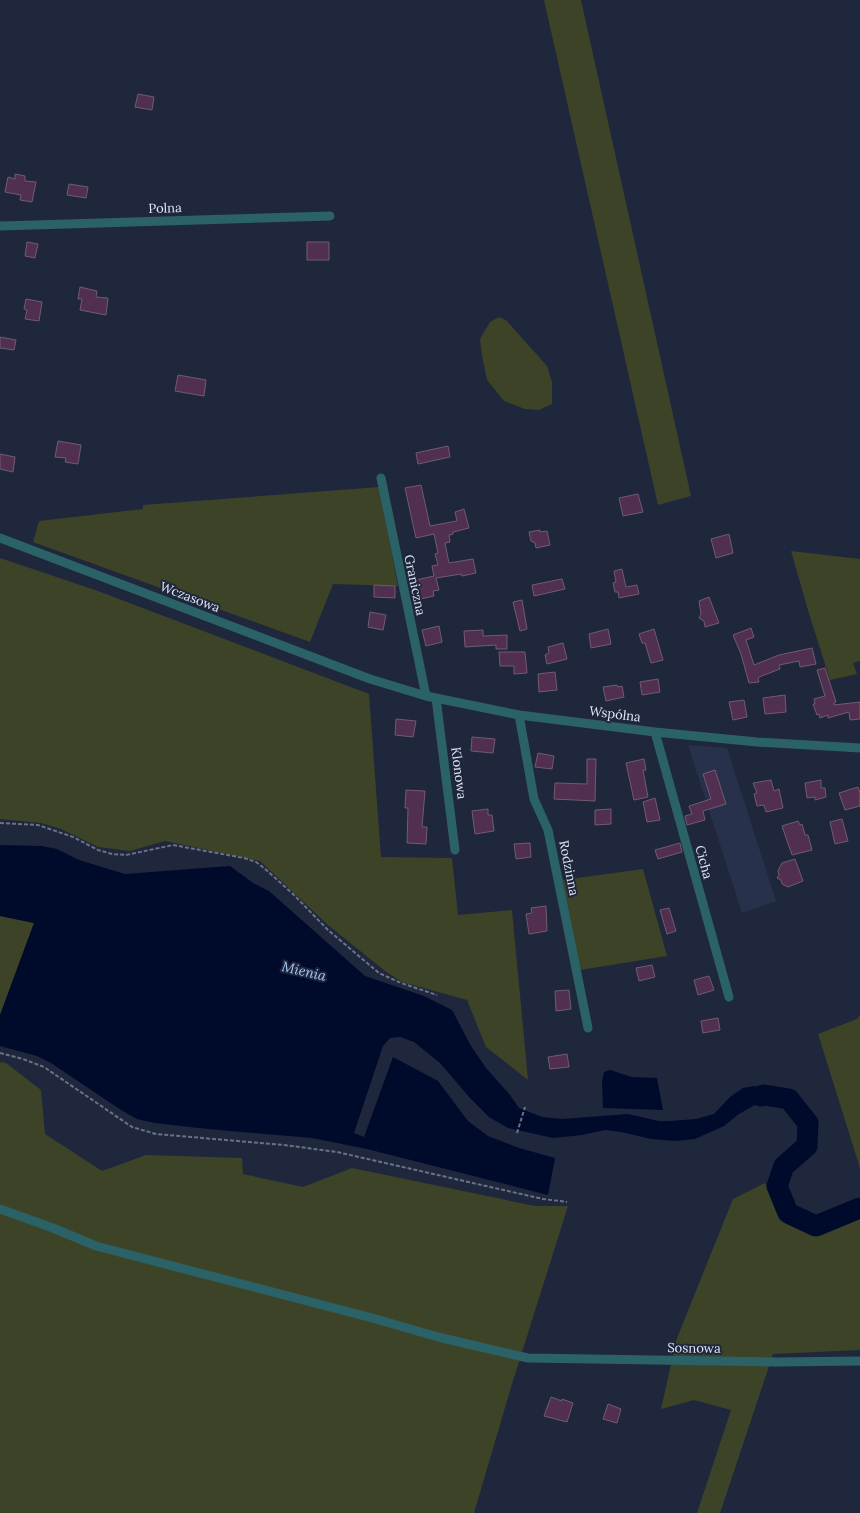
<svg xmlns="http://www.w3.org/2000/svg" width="860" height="1513" viewBox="0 0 860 1513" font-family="Lora,serif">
	<rect width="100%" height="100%" fill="#1f273d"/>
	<path fill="#27314b" d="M 688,745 L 727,748 L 776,901 L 742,913 Z"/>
	<path fill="#3d4327" d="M 544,0 L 581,0 L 691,496 L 658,505 Z
		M 499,317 L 507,321 L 547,366 L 552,382 L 552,404 L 539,410 L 525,409 L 504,401 L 487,380 L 482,356 L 480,339 L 490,322 Z
		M 379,487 L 398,586 L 333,584 L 310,642 L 33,542 L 39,521 L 143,509 L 143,505 Z
		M 791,551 L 860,559 L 860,661 L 853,663 L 857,674 L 830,680 L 810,617 Z
		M 0,558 L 98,591 L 369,694 L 381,857 L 452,858 L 458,915 L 512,910 L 528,1080 L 486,1047 L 467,1000 L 402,982 L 385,971 L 328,925 L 260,861 L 165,841 L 130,851 L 98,847 L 61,829 L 41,823 L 0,819 Z
		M 643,869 L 667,956 L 580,970 L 563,880 Z
		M 0,916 L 34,923 L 0,1015 Z
		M 860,1015 L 860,1168 L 818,1034 L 857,1019 Z
		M 0,1062 L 6,1063 L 41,1090 L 45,1134 L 102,1171 L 146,1155 L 242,1158 L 243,1174 L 303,1187 L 352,1168 L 535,1206 L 568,1206 L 512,1384 L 474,1513 L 0,1513 Z
		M 765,1183 L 787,1224 L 812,1236 L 860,1219 L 860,1350 L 773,1354 L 720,1513 L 697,1513 L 731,1410 L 694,1400 L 661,1409 L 677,1338 L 733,1199 Z"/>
	<path fill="#000a2b" d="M 0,845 L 42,846 L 57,849 L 79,860 L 125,874 L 230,866 L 253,883 L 269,891 L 365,976 L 424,996 L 452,1010 L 471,1046 L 486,1068 L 510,1095 L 519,1108 L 542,1117 L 562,1119 L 628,1114 L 659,1121 L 670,1121 L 696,1119 L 714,1114 L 730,1097 L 743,1088 L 754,1086 L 762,1089 L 778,1088 L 796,1096 L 777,1106 L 767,1100 L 753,1106 L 739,1114 L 724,1126 L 695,1139 L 675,1141 L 651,1139 L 621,1132 L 605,1130 L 582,1135 L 553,1138 L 508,1128 L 489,1117 L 470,1098 L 440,1063 L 414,1042 L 400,1037 L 390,1038 L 383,1046 L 354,1133 L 364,1137 L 393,1057 L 438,1081 L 468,1121 L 488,1136 L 519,1148 L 555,1158 L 548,1195 L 367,1149 L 312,1138 L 208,1129 L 155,1123 L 137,1119 L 121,1110 L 51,1063 L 37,1056 L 0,1046 L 0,1015 L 34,923 L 0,916 Z
		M 610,1070 L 632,1077 L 657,1078 L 663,1110 L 603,1108 L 602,1082 L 604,1072 Z"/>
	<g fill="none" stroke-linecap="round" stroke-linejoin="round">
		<path stroke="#000a2b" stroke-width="21" d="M 761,1096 L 764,1095 L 789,1099 L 808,1123 L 807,1146 L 784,1166 L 777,1186 L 788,1213 L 816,1226 L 860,1208"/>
	</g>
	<path fill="#512f50" stroke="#715b70" d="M 138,94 L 154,97 L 152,110 L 135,107 Z
		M 15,174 L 25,176 L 25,181 L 36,182 L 32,202 L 20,200 L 21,195 L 5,192 L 8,177 L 15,179 Z
		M 69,184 L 88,187 L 86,198 L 67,195 Z
		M 27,242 L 38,244 L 35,258 L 25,256 Z
		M 307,242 L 329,242 L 329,260 L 307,260 Z
		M 80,287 L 97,291 L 96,297 L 108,298 L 106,315 L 80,310 L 82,299 L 78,299 Z
		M 26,299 L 42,302 L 39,321 L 25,319 L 27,310 L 24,309 Z
		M 0,337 L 16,340 L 14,350 L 0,348 Z
		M 178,375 L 206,380 L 204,396 L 175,391 Z
		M 58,441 L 81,445 L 78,464 L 65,462 L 66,458 L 55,457 Z
		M 448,446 L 450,457 L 418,464 L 416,453 Z
		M 0,454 L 15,457 L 13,472 L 0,469 Z
		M 421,485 L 430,526 L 457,521 L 455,512 L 464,509 L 469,528 L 453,532 L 453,534 L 449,535 L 450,542 L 445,543 L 449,563 L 473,559 L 476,573 L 462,576 L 461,574 L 436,578 L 439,590 L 433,591 L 434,596 L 420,599 L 419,592 L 415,590 L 417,587 L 416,580 L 434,576 L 432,566 L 438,565 L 435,554 L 438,553 L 434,534 L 416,538 L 405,488 Z
		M 638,494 L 643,512 L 623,516 L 619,498 Z
		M 540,530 L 540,532 L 547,531 L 550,545 L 536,548 L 535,543 L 531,541 L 529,532 Z
		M 729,534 L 733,553 L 716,558 L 711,539 Z
		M 622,569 L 626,587 L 637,585 L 639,594 L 619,598 L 618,592 L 615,592 L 613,583 L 616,582 L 614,571 Z
		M 562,579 L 565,589 L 534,596 L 532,585 Z
		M 374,585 L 395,586 L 395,598 L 374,597 Z
		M 709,597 L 719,623 L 705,627 L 704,621 L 699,618 L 701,614 L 699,601 Z
		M 522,600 L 527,629 L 520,631 L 513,602 Z
		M 370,612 L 386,615 L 383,630 L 368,627 Z
		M 439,626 L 442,642 L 426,646 L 422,630 Z
		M 751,628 L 754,637 L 746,640 L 754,665 L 779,655 L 812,648 L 816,664 L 800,667 L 799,661 L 779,665 L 780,669 L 759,677 L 758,679 L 759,682 L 749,683 L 741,654 L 733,635 Z
		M 608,629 L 611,644 L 591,648 L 589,634 Z
		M 654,629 L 663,660 L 651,663 L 645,643 L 642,643 L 639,634 Z
		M 483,630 L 483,636 L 507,635 L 507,649 L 496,649 L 496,645 L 465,647 L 464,631 Z
		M 563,643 L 567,659 L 547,664 L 545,655 L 549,653 L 548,647 Z
		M 499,652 L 525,652 L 527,673 L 514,674 L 514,666 L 500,666 Z
		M 825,668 L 836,702 L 834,703 L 834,705 L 860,702 L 860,719 L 850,720 L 849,712 L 828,718 L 828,715 L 820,718 L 819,714 L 817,715 L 813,704 L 815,704 L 814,699 L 825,696 L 817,670 Z
		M 555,672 L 557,690 L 539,692 L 538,674 Z
		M 658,679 L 660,692 L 642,695 L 640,682 Z
		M 617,685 L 618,687 L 622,686 L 624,697 L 606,701 L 603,687 Z
		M 785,695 L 786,712 L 765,714 L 763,698 Z
		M 744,700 L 747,717 L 733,720 L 729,702 Z
		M 396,719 L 416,721 L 413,737 L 395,735 Z
		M 472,737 L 495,739 L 493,753 L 471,751 Z
		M 538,753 L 554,756 L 552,769 L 535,767 Z
		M 587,759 L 596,759 L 595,801 L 554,799 L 555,783 L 587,784 Z
		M 644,759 L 646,770 L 643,770 L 648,797 L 634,800 L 626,763 Z
		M 715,770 L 726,804 L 703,811 L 705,820 L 687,825 L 685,816 L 692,814 L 689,806 L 711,799 L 703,774 Z
		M 771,780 L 774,791 L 779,789 L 783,808 L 766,812 L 764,805 L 757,806 L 754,794 L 757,793 L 753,783 Z
		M 821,780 L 821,788 L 825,788 L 826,797 L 815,800 L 815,797 L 807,798 L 805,783 Z
		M 858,787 L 860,793 L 860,806 L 845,810 L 839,793 Z
		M 406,790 L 425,791 L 422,827 L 427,827 L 426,844 L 407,843 L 408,808 L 405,808 Z
		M 655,798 L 660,820 L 647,822 L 643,802 Z
		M 488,809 L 488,815 L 492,815 L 494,831 L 475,834 L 472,811 Z
		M 611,809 L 611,824 L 595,825 L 595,810 Z
		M 842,819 L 848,841 L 835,844 L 830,822 Z
		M 798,821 L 800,825 L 802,824 L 805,835 L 808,835 L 812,850 L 792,855 L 782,826 Z
		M 530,843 L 531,857 L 516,859 L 514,844 Z
		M 680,843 L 682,852 L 658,859 L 655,850 Z
		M 795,859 L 803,881 L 788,887 L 782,884 L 781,880 L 777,878 L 779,875 L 778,871 L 782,863 Z
		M 546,906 L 547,931 L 529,934 L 526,914 L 532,913 L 531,908 Z
		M 669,908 L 676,931 L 667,934 L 660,910 Z
		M 652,965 L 655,977 L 639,981 L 636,968 Z
		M 709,976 L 714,990 L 698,995 L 694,980 Z
		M 569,990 L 571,1009 L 556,1011 L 555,991 Z
		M 718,1018 L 720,1030 L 703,1033 L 701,1021 Z
		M 567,1054 L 569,1067 L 550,1069 L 548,1057 Z
		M 551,1397 L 562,1401 L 562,1399 L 573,1403 L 567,1422 L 544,1416 Z
		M 608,1404 L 621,1409 L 617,1423 L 603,1419 Z"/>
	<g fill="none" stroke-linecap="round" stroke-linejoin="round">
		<path stroke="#6b7285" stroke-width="2" stroke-dasharray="4 2" stroke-linecap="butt" d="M 0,823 L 38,825 L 73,837 L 98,850 L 112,854 L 126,855 L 173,845 L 244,858 L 256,862 L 264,868 L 293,894 L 328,930 L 379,973 L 401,983 L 437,995
			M 0,1053 L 23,1059 L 44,1067 L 132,1127 L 156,1134 L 284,1145 L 337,1152 L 543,1199 L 567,1202
			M 517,1133 L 525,1107"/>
		<path stroke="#2a6267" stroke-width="9" d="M 0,226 L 330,216
			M 381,478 L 426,696
			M 0,538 L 370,679 L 426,696 L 519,715 L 655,732 L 757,742 L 860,748
			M 436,698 L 455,850
			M 519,715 L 534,799 L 548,830 L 588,1028
			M 655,732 L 729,997
			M 0,1209 L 53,1228 L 96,1246 L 376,1319 L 438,1337 L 528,1358 L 777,1362 L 860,1361"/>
	</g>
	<g text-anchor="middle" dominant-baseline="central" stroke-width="4" stroke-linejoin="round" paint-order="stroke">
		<g font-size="13" fill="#e1e7f6" stroke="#1f273d">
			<text transform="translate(165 208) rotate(-2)">Polna</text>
			<text transform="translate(415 585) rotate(78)">Graniczna</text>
			<text transform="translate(190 597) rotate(21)">Wczasowa</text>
			<text transform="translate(615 714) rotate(7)">Wspólna</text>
			<text transform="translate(459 773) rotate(83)">Klonowa</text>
			<text transform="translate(704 862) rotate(75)">Cicha</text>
			<text transform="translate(569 868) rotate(79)">Rodzinna</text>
			<text transform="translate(694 1348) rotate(1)">Sosnowa</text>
		</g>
		<g font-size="14" font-style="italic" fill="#a9c9fd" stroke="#1f273d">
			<text transform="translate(304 971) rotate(13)">Mienia</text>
		</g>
	</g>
</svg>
